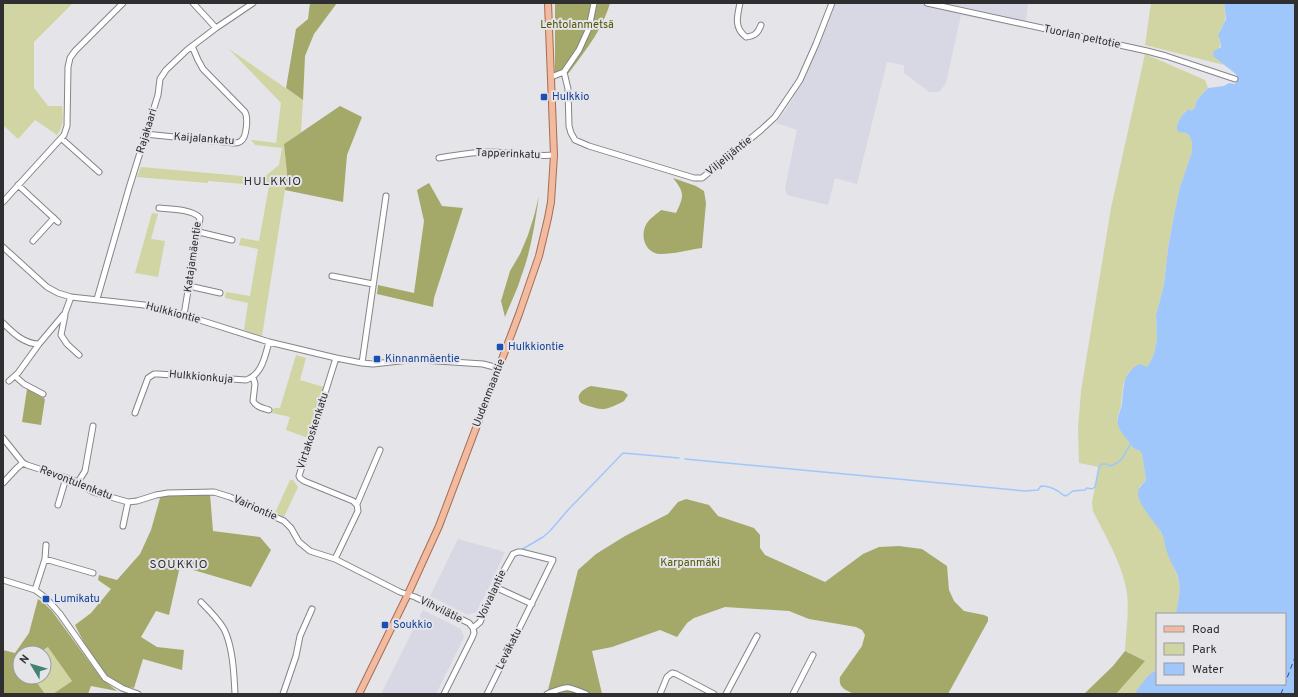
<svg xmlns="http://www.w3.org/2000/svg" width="1298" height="697" viewBox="0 0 1298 697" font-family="Overpass,sans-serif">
	<rect width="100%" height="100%" fill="#e4e4e9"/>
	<path fill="#d7d8e4" d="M 836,3 L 1028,3 L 1025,28 L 961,15 L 946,83 L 939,92 L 929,92 L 904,73 L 904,65 L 887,62 L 857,184 L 835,178 L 828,205 L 787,195 L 785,188 L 797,130 L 776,123 L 787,108 L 805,78 Z
		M 458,539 L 505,552 L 490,585 L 476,612 L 468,615 L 430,596 Z
		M 423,610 L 461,629 L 464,637 L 436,694 L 381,694 Z"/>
	<path fill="#d1d5a3" d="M 3,3 L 73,3 L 34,42 L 34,88 L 48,106 L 62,106 C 63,117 64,126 57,135 L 35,120 L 18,139 L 3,125 Z
		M 1151,3 L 1224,3 C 1224,8 1226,14 1225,19 C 1223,29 1215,32 1221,44 L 1214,57 L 1224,65 L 1145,45 Z
		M 229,49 L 303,100 L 301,132 L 284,144 L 287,173 L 285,190 L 262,336 L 244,330 L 248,303 L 225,298 L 226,292 L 250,296 L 258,249 L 239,245 L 241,238 L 259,241 L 269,186 L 208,181 L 208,183 L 137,177 L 141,167 L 263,178 L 279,165 L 282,148 L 255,145 L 251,140 L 276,143 L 281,103 Z
		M 1145,54 L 1205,80 L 1208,88 L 1197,100 L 1194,109 L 1191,111 L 1186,111 L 1183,115 L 1183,133 L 1186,133 L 1189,135 L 1192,142 L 1192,152 L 1180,187 L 1174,215 L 1168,248 L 1164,285 L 1156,315 L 1157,339 L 1154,354 L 1149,364 L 1147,367 L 1129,371 L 1123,385 L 1121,405 L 1117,419 L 1121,431 L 1126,436 L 1133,448 L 1140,451 L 1142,454 L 1146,480 L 1139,487 L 1144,506 L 1164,537 L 1165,544 L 1179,581 L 1180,590 L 1178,604 L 1176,614 L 1157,614 L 1157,669 L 1155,670 L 1134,694 L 1116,694 L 1144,661 L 1125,651 C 1126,631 1130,608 1126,588 C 1122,564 1104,533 1093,511 L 1092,502 L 1099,467 L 1079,463 L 1078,429 L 1081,391 L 1111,208 Z
		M 152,213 L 158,214 L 151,239 L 165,241 L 158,277 L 135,273 Z
		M 296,355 L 306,358 L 300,380 L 324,387 L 308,438 L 286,430 L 290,417 L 272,413 L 274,408 L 280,408 Z
		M 290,480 L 293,480 L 298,487 L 284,517 L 275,513 Z
		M 49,647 L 72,681 L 53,694 L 45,694 L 33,677 L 44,677 L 44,653 L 39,653 Z"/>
	<path fill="#a4a96a" d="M 310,3 L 337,3 L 314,34 L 305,56 L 303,100 L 286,88 L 296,29 L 308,19 Z
		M 555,3 L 610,3 C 602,31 583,54 565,78 L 564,72 L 555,75 Z
		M 340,106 L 362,117 L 347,155 L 343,202 L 285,190 L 287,173 L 284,144 Z
		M 673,178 L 696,186 L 704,191 L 706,203 L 702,248 C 688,250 674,254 661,254 C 645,254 639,235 647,223 C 650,218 657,214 661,210 L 676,213 C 684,196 685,193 673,178 Z
		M 429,183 L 442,206 L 463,208 L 434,298 L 433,307 L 377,294 L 378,285 L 414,293 L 424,221 L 417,190 Z
		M 539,196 C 535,223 531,251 521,277 C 517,291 510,304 505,317 L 501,301 L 510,271 L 520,254 L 528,235 L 534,216 Z
		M 591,386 L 623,391 L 628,395 L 624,401 C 618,404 611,408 604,409 C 601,410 582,405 580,402 C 575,394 585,388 591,386 Z
		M 27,389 L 45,399 L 41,425 L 22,422 Z
		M 210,494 L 213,531 L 260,537 L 271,550 L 251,587 L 180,566 L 169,615 L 156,611 L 141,637 L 157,647 L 184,650 L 182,670 L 143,659 L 134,688 C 128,687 122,686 116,683 C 100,673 83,641 75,625 L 91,613 L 111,589 L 98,580 L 99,575 L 117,580 L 140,554 L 151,530 L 160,498 L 164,495 Z
		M 686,499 L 709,505 L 718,516 L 754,528 L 760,535 L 760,548 L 765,555 L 825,582 L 863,554 L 879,547 L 899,546 L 922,549 L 947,566 L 949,590 L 954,601 L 964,611 L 984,615 L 988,617 L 988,621 L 948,694 L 854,694 C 846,690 838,688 840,677 L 862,646 L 865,635 L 862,630 L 856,627 L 809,619 L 789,611 L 725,607 L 694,618 L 687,623 L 677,637 L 660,630 L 612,647 L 592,651 L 602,694 L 547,694 L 578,570 L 596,554 L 625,536 L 668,514 L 678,502 Z
		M 38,599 L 45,604 L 52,611 L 101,678 L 117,691 L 91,686 L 88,694 L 53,694 L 72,681 L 48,647 L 39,653 L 20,653 L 20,677 L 33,677 L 45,694 L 3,694 L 3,650 L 15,653 L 29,633 Z
		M 1125,651 L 1145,661 L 1116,694 L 1084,694 L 1113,666 Z"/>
	<path fill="#a0c7fb" d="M 1224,3 L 1295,3 L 1295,694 L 1134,694 L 1148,676 L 1157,669 L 1157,684 L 1285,684 L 1285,614 L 1176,614 C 1178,599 1183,587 1176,572 C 1173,565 1169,559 1167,552 C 1164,545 1165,538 1161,532 C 1155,523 1139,505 1138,495 C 1137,488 1142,485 1146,480 L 1142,454 L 1140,451 L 1133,448 C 1129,440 1120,433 1118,425 C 1116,417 1121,411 1122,403 C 1124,387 1122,372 1140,364 L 1147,367 L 1149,364 L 1154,354 L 1157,339 L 1156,315 L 1164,285 L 1168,248 L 1174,215 L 1180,187 L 1192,152 L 1192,142 L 1189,135 L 1186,133 L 1179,132 L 1177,130 C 1176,123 1183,113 1189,109 L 1191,111 L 1194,109 L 1197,100 L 1208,88 L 1224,86 L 1229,83 L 1235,84 C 1238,80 1238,78 1236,74 L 1214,57 L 1213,54 L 1214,51 L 1221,47 L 1221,44 L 1218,35 L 1226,19 Z"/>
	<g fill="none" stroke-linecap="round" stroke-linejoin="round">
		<path stroke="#a0c7fb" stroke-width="1.5" d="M 685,459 L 1025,491 L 1038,490 L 1041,486 C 1046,486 1053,488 1058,491 C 1061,493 1062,495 1066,496 L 1073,491 L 1085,490 L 1087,488 L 1092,489 L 1095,487 L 1099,467 L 1102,464 L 1106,464 L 1110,466 C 1126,460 1122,455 1131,444
			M 521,550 L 543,537 L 550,531 L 568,510 L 623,453 L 679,458"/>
		<path stroke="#1d4d8b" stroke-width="1" stroke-dasharray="5 4" stroke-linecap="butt" d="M 1281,694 L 1295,657"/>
		<defs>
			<path id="minor" d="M 193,3 L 216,28
				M 740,3 C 737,17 734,28 746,37 C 755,36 758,33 761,25
				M 927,3 L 1147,51 L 1166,56 L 1235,79
				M 564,72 L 568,89 L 569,126 L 571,133 L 575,140 L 589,146 L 694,178 L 702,178 L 761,130 L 775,117 L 800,80 L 816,44 L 832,3
				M 551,77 L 564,72 L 579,50 L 589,28 L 594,3
				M 145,134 L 234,143 C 237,143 239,143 241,141 C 247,137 248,117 245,112 L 203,69 L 198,60 L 192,46
				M 62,139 L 99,172
				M 439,158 C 456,155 472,152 489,152 C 510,152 532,157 554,155
				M 18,185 L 58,222
				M 3,202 L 64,135 L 67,126 L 68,67 L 70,58 L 75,51 L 123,3
				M 159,208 C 170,209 192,209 200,218 L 184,315
				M 199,232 L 232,240
				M 33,241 L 54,218
				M 3,247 L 47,287 L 58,293 L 71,297 L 144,305 L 184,315 L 269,342 L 336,358 L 362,363 L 373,364 L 409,360 L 422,360 L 483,364 L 498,368
				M 332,276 L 373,284
				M 189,286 L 220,293
				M 97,299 L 129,188 L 158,95 L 160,79 L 166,70 L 187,50 L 216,28 L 253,3
				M 65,315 L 61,335 L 67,344 L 79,355
				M 3,323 C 13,333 24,344 39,344 L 65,313 L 71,297
				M 362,363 L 386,196
				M 15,376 L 24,384 L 43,394
				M 253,377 L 255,384 L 253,401 C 256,407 263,408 269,410
				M 9,381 L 18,373 L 39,344
				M 135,413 L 148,378 L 154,374 L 158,374 L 246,380 C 262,375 265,356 269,342
				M 3,438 L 23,463 L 27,465 L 73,480 L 93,492 L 128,502 L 137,501 L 156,495 L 168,493 L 214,492 L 230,497 L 284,521 L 291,528 L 299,542 L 310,551 L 335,559 L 400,592 L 415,597 L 469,623 L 473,628
				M 78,482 L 85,471 L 93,426
				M 3,483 L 17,468 L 23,463
				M 357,504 L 380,450
				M 58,505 L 66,478
				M 123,526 L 128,502
				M 45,559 L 93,573
				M 335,559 L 358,511 L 357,505 L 353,501 L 304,481 L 300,478 L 299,476 L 336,358
				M 3,580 L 35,590 L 46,598 L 60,614 L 105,678 L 122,688 L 138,694
				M 495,587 L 532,604
				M 35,590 L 45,559 L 46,545
				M 201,602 C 209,610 218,619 224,629 C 233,647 234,674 235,694
				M 473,628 L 480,622 L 499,579 L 513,554 L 518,552 L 521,552 L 553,560 L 487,694
				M 283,694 L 296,656 L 300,636 L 312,609
				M 444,694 L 472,638 L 474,633 L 473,628
				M 547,694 C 568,686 565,685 586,694
				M 660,694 L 667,677 L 672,673 L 676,674 L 714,694
				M 726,694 L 757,636
				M 793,694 L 813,655"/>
			<path id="major" d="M 359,694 L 408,594 L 439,526 L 519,314 L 539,256 L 548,218 L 551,202 L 554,155 L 548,3"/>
		</defs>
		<use href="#minor" stroke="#848489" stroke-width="7"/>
		<use href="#major" stroke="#a86c50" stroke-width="8"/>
		<use href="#minor" stroke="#fff" stroke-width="5"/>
		<use href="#major" stroke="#f2bba0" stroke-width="6"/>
	</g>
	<g fill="#1a4fb4" stroke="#e4e4e9" stroke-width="1.5">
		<rect x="540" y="93" width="8" height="8" rx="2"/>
		<rect x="496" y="343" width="8" height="8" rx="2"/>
		<rect x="373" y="355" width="8" height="8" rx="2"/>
		<rect x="42" y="595" width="8" height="8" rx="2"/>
		<rect x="381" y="621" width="8" height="8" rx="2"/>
	</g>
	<g text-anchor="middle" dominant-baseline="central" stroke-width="4" stroke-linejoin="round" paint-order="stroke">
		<g font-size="11" fill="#515405" stroke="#e4e4e9">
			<text x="577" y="25">Lehtolanmetsä</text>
			<text x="690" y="563">Karpanmäki</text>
		</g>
		<g font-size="11" fill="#2f2f31" stroke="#e4e4e9">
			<text transform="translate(1082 37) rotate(12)">Tuorlan peltotie</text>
			<text transform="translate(147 131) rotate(-73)">Rajakaari</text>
			<text transform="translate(204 139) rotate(4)">Kaijalankatu</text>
			<text transform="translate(508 154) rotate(2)">Tapperinkatu</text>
			<text transform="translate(729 156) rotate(-39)">Viljelijäntie</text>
			<text transform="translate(193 257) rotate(-82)">Katajamäentie</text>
			<text transform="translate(173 313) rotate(15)">Hulkkiontie</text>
			<text transform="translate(201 377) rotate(5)">Hulkkionkuja</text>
			<text transform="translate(489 393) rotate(-69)">Uudenmaantie</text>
			<text transform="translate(313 431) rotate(-72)">Virtakoskenkatu</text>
			<text transform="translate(76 483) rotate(21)">Revontulenkatu</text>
			<text transform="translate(255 508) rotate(24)">Vairiontie</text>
			<text transform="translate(492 595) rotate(-65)">Voivalantie</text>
			<text transform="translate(441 610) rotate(26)">Vihvilätie</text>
			<text transform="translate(509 649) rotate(-64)">Leväkatu</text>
		</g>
		<g font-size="11" fill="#164399" stroke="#e4e4e9" text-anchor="start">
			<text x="552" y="97">Hulkkio</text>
			<text x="508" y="347">Hulkkiontie</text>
			<text x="385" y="359">Kinnanmäentie</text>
			<text x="54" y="599">Lumikatu</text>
			<text x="393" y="625">Soukkio</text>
		</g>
		<g font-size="12" letter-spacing="1" fill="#2f2f31" stroke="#e4e4e9">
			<text x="273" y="182">HULKKIO</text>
			<text x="179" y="565">SOUKKIO</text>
		</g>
	</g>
	<rect width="1298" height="697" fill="none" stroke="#2f2f31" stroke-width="8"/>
	<rect x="1156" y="613" width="130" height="72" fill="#e4e4e9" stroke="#9c9c9f"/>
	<rect x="1164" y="626" width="20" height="6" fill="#f2bba0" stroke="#9c9c9f"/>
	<text x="1192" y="633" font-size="12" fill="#2f2f31">Road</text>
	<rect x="1164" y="643" width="20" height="12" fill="#d1d5a3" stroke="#9c9c9f"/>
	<text x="1192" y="653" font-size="12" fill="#2f2f31">Park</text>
	<rect x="1164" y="663" width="20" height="12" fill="#a0c7fb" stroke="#9c9c9f"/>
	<text x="1192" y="673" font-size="12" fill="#2f2f31">Water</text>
	<g transform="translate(32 665) rotate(308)"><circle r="19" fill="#e4e4e9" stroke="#9c9c9f"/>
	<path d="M0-3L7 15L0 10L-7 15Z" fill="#418273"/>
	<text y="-6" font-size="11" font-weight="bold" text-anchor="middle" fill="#2f2f31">N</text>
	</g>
</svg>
